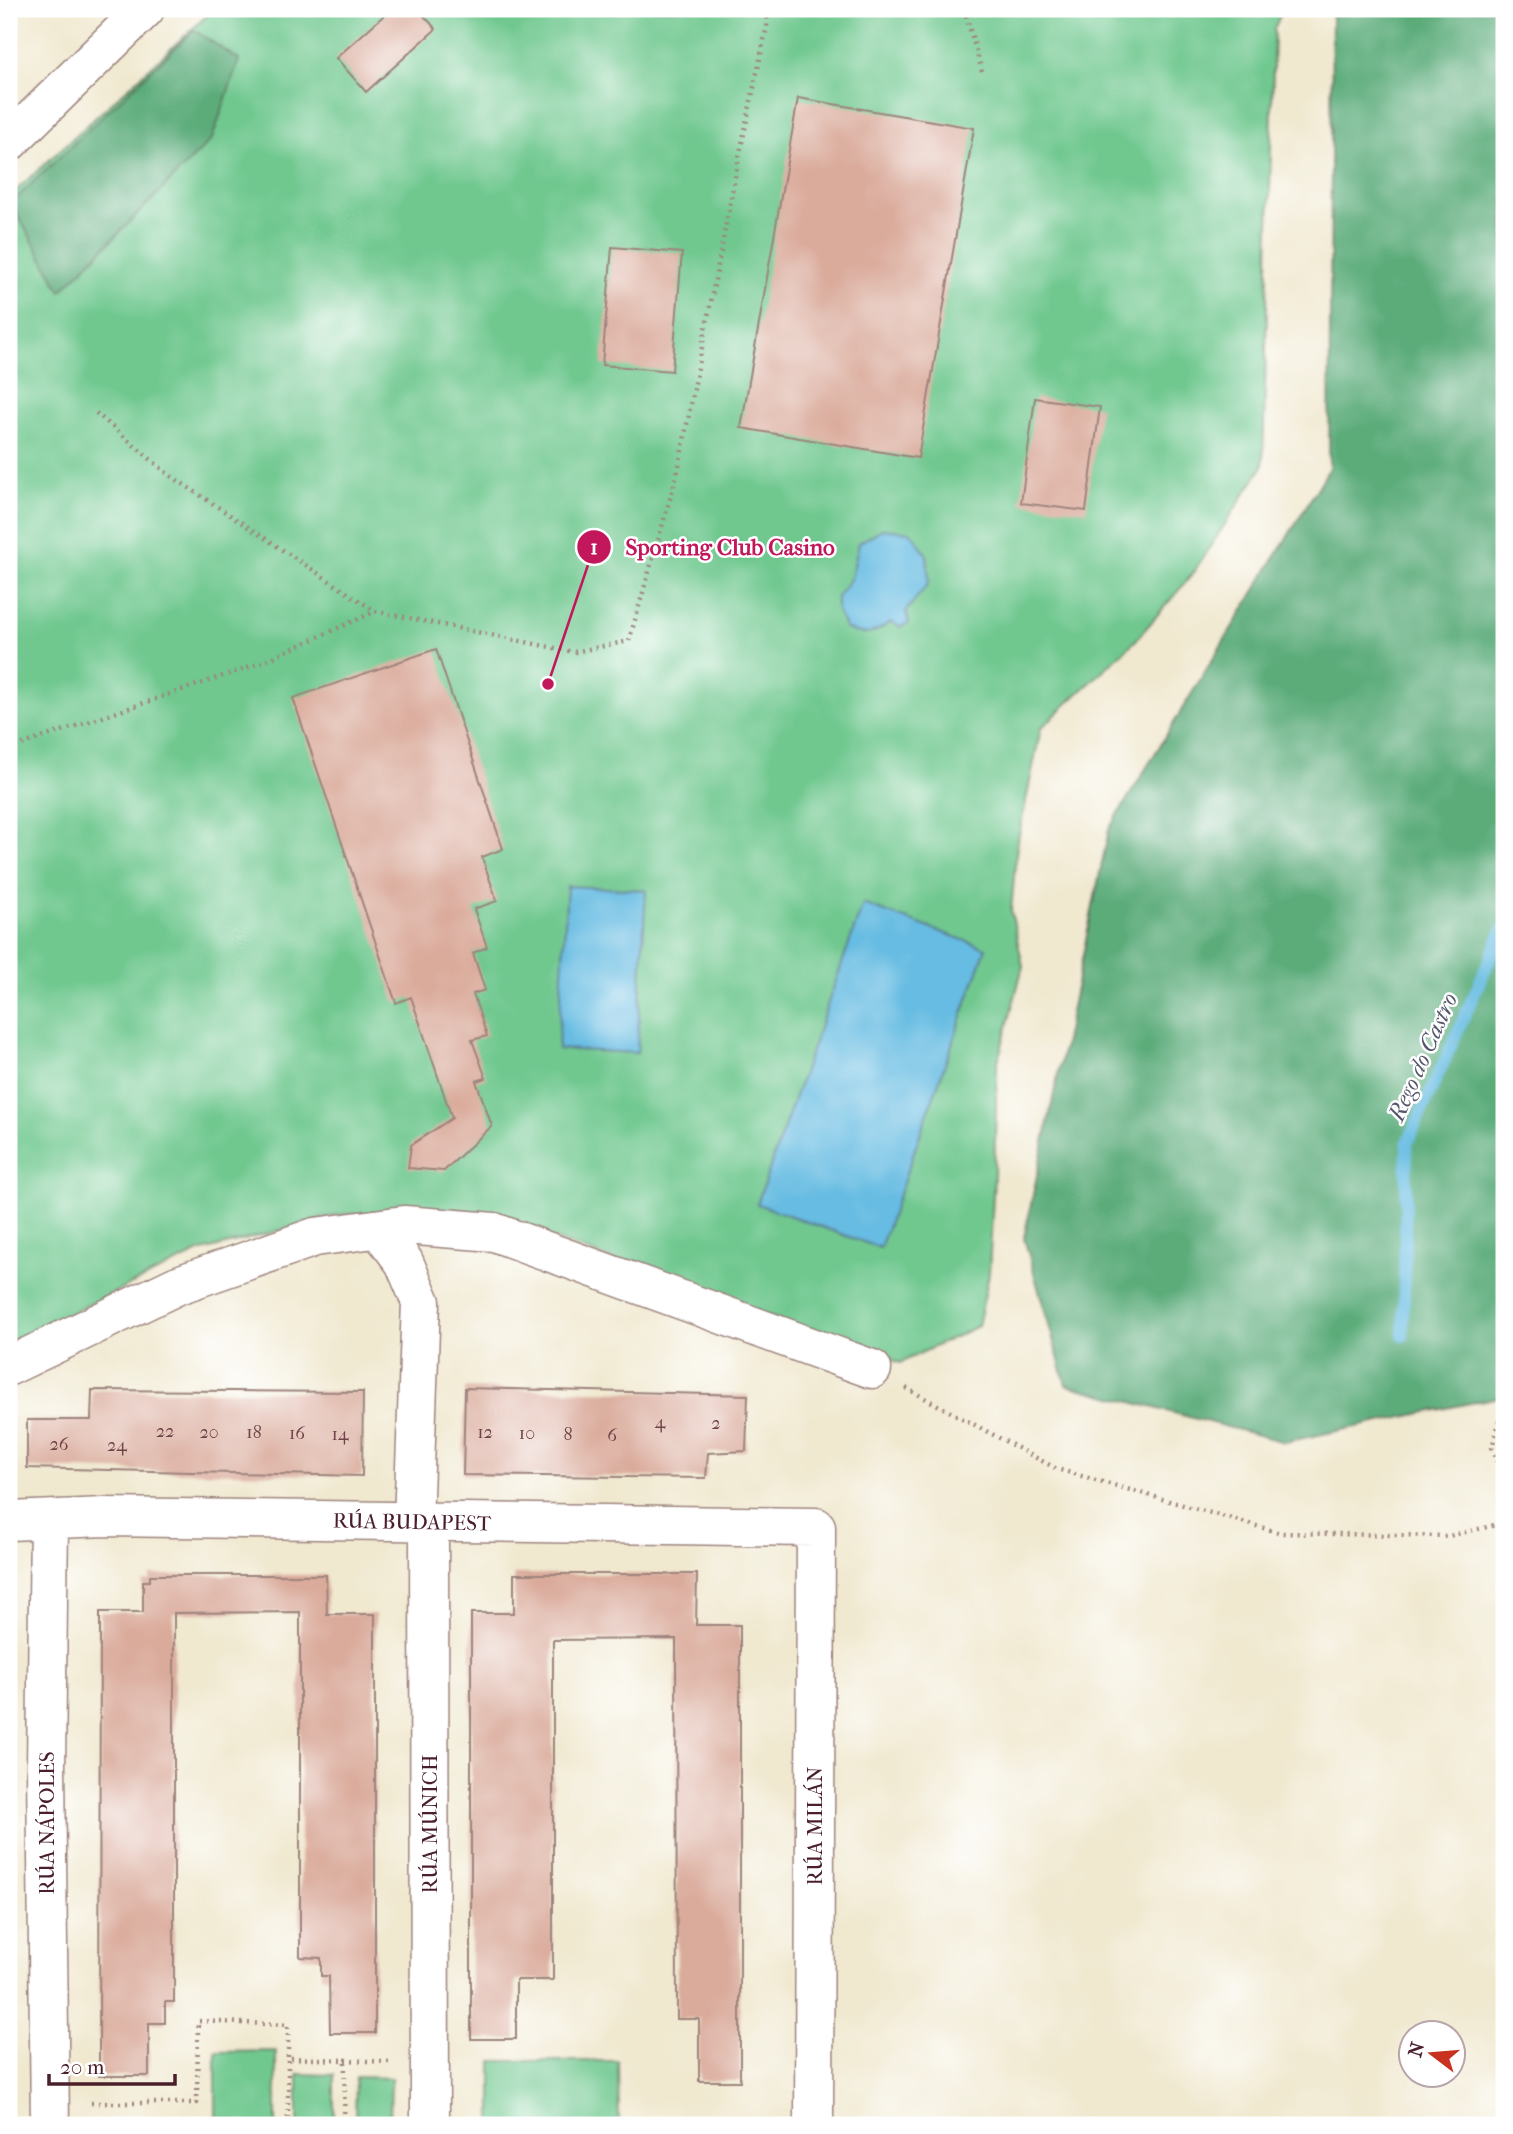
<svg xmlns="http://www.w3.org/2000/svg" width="1513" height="2134" viewBox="0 0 1513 2134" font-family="'IM FELL French Canon',serif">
	<rect width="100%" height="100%" fill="#fff"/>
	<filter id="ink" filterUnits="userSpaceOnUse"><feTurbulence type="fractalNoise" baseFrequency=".0143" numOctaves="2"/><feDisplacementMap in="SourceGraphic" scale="14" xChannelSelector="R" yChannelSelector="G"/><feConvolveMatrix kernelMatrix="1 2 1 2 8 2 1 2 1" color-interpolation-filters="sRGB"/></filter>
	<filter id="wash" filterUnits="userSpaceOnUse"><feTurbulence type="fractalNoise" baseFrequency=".00686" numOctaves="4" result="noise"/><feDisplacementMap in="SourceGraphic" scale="28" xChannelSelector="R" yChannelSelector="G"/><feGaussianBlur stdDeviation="1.57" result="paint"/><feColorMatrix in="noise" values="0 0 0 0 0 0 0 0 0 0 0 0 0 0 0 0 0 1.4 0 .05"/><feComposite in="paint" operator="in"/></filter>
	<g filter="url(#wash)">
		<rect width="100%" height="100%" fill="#f0e8cf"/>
		<path fill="#6fc88f" stroke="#5c745d" stroke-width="2" d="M 214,9 L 1283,9 L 1274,29 L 1263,466 L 1191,576 L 1135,641 L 1041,728 L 1017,844 L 1011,911 L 1023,966 L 997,1065 L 994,1176 L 989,1274 L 978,1326 L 900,1363 L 487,1215 L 461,1209 L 337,1215 L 199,1252 L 9,1343 L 9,197 Z
			M 276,2051 L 276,2125 L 216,2125 L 216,2052 Z
			M 492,2061 L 618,2061 L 619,2125 L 492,2125 Z
			M 298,2074 L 334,2075 L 334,2125 L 298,2125 Z
			M 356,2077 L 391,2078 L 390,2125 L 355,2125 Z"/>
		<path fill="#5bac7a" stroke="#526652" stroke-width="2" d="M 1332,9 L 1504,9 L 1504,1396 L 1285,1442 L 1066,1385 L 1024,1238 L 1109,829 L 1329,469 Z
			M 194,30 L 239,60 L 212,139 L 61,291 L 11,203 Z"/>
		<path fill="#66bce2" stroke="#586e86" stroke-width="2" d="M 882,529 L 911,532 L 927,555 L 929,583 L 906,611 L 909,623 L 900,627 L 891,622 C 871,635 868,637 846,629 L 837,611 L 837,597 L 851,578 L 859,543 Z
			M 567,886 L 646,890 L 637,1053 L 558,1049 Z
			M 863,904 L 986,948 L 880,1248 L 757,1204 Z"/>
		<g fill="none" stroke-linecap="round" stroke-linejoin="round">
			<path stroke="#66bce2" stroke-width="12" d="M 1403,1336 L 1407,1144 L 1504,928"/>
		</g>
		<g id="blocks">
			<path fill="#daab9b" d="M 391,9 L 418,9 L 436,29 L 366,92 L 336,58 Z
				M 798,98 L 974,128 L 918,458 L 741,428 Z
				M 612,247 L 682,253 L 672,371 L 602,365 Z
				M 1035,398 L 1100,407 L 1086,511 L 1021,503 Z
				M 436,649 L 503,849 L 482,857 L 497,901 L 474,909 L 487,947 L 473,953 L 485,990 L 473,994 L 487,1036 L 472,1040 L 486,1078 L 476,1081 L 492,1126 L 444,1171 L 408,1168 L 411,1145 L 452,1118 L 411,997 L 396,1003 L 293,698 Z
				M 465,1388 L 748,1395 L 746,1451 L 708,1453 L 706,1478 L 463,1475 Z
				M 92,1390 L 363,1392 L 362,1476 L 27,1468 L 27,1420 L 91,1420 Z
				M 514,1574 L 697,1574 L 696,1625 L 740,1625 L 740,2081 L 699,2081 L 699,2019 L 677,2019 L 676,1639 L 553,1640 L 553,1980 L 516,1980 L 516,2039 L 471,2039 L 471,1613 L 514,1613 Z
				M 150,1575 L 326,1575 L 327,1614 L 375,1614 L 375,2033 L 330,2033 L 329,1976 L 321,1976 L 321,1958 L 300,1957 L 300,1612 L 174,1613 L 174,2002 L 165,2002 L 165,2023 L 149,2023 L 149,2076 L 99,2076 L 100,1612 L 143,1612 L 143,1581 L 150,1581 Z"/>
		</g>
	</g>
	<g filter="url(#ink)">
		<use href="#blocks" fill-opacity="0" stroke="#9d847d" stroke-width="2"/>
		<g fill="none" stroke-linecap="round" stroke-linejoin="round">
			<defs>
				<path id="minor" d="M 9,142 L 145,9
					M 379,1229 L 404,1262 L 421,1302 L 413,1522
					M 9,1366 L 178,1285 L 315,1237 L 404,1225 L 494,1232 L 872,1369
					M 9,1521 L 105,1517 L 816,1527 L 814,2125
					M 49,1521 L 46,1766 L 50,2125
					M 429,1522 L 430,2125"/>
			</defs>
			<use href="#minor" stroke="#9d847d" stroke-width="41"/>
			<path stroke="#9d847d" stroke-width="4.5" stroke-dasharray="2 5" stroke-linecap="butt" d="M 964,9 L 982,71
				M 96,413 L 168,474 L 375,611 L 574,652 L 629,641 L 678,471 L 739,157 L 767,26 L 767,9
				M 9,749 L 258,664 L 374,612
				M 906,1388 L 1057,1469 L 1281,1533 L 1449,1536 L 1504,1523
				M 1504,1400 L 1492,1448 L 1504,1478
				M 345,2060 L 390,2062
				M 91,2103 L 197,2103 L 198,2021 L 288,2025 L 288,2058
				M 288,2125 L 288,2058 L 345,2060 L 344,2125"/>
			<use href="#minor" stroke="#fff" stroke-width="38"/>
		</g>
	</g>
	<g text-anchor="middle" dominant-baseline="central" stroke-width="5" stroke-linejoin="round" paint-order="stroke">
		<g font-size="18" fill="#6e4247">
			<text x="660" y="1422">4</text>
			<text x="716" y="1423">2</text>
			<text x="165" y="1431">22</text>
			<text x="209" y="1432">20</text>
			<text x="254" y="1432">18</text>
			<text x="485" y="1432">12</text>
			<text x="297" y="1433">16</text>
			<text x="527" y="1433">10</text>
			<text x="340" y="1434">14</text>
			<text x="568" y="1434">8</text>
			<text x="612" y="1435">6</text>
			<text x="59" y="1444">26</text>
			<text x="117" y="1445">24</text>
		</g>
		<g font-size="21" fill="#4a1f2b" stroke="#fff">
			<text transform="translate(412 1522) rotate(1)">RÚA BUDAPEST</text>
			<text transform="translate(47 1823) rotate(-90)">RÚA NÁPOLES</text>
			<text transform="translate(430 1824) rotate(-90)">RÚA MÚNICH</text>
			<text transform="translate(815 1826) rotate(-90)">RÚA MILÁN</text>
		</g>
		<g font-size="23" font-style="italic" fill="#54566b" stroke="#fff">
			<text transform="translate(1423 1057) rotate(-66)">Rego do Castro</text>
		</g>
	</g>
	<path fill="none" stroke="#c2185b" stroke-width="2.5" d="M548 684L594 547"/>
	<g fill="#c2185b" stroke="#fff" stroke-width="2.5">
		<circle cx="548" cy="684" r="7"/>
		<circle cx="594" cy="547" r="18"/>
	</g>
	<g font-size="21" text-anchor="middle" font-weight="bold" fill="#fff">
		<text x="594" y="554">1</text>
	</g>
	<g font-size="23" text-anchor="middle" font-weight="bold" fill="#c2185b" stroke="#fff" stroke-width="5" stroke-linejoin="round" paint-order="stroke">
		<text x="730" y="555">Sporting Club Casino</text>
	</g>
	<rect width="1513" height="2134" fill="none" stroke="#fff" stroke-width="35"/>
	<g transform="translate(1432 2054) rotate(286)"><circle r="33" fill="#ffffff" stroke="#b7a5aa" stroke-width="2"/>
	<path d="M0-5L12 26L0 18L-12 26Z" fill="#c8321e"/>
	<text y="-10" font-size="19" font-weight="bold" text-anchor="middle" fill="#4a1f2b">N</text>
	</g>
	<path d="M49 2074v10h126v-10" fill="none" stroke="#4a1f2b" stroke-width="3.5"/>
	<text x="60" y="2074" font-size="21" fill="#4a1f2b" stroke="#ffffff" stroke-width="5" paint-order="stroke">20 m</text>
</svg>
